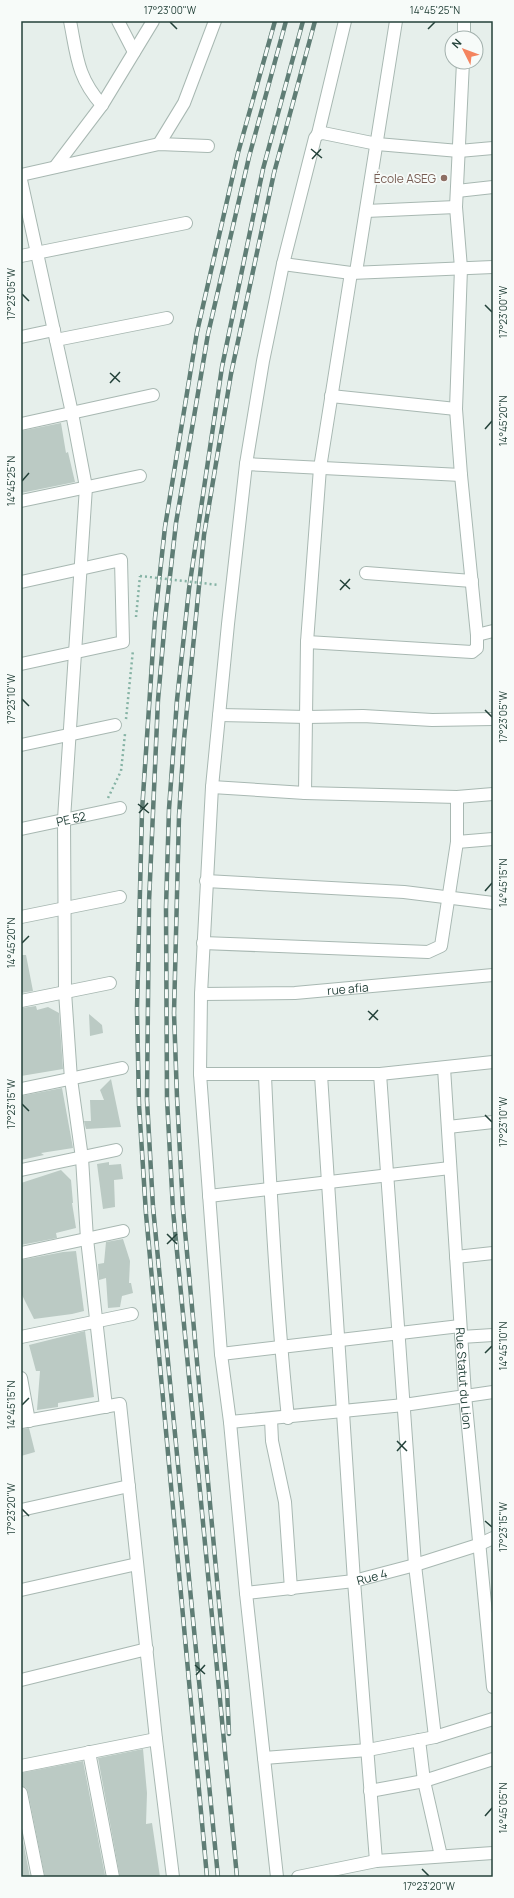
<svg xmlns="http://www.w3.org/2000/svg" width="514" height="1898" viewBox="0 0 514 1898" font-family="Manrope,sans-serif">
	<rect width="100%" height="100%" fill="#e6efeb"/>
	<path fill="#bbcac4" d="M 61,423 L 66,453 L 68,452 L 75,482 L 21,493 L 21,431 Z
		M 21,955 L 26,955 L 33,991 L 21,993 Z
		M 36,1006 L 37,1010 L 48,1007 L 59,1013 L 63,1069 L 21,1076 L 21,1008 Z
		M 89,1014 L 102,1025 L 103,1033 L 90,1036 Z
		M 111,1079 L 121,1127 L 86,1129 L 84,1121 L 91,1121 L 90,1100 L 104,1100 L 100,1090 Z
		M 62,1088 L 73,1148 L 41,1153 L 44,1155 L 21,1160 L 21,1096 Z
		M 109,1162 L 109,1165 L 121,1164 L 123,1179 L 114,1180 L 115,1207 L 103,1209 L 97,1164 Z
		M 61,1170 L 71,1180 L 73,1203 L 72,1203 L 76,1228 L 56,1233 L 57,1238 L 21,1245 L 21,1183 Z
		M 123,1239 L 130,1261 L 129,1283 L 131,1283 L 133,1293 L 122,1296 L 120,1307 L 108,1308 L 106,1278 L 99,1280 L 98,1264 L 104,1263 L 106,1242 Z
		M 76,1251 L 84,1311 L 72,1314 L 34,1319 L 21,1293 L 21,1260 L 63,1252 Z
		M 85,1331 L 94,1397 L 58,1403 L 58,1407 L 37,1410 L 40,1371 L 36,1371 L 29,1345 Z
		M 29,1428 L 35,1452 L 21,1456 L 21,1429 Z
		M 143,1749 L 147,1793 L 146,1824 L 152,1823 L 160,1877 L 120,1877 L 98,1758 Z
		M 83,1761 L 105,1875 L 93,1877 L 45,1877 L 28,1792 L 26,1788 L 21,1786 L 21,1773 Z
		M 21,1831 L 30,1877 L 21,1877 Z"/>
	<g fill="none" stroke-linecap="round" stroke-linejoin="round">
		<defs>
			<g id="street">
				<path d="M 70,21 C 77,56 77,77 102,105"/>
				<path d="M 118,21 L 134,52"/>
				<path d="M 464,38 L 464,21"/>
				<path d="M 318,134 L 345,21"/>
				<path d="M 159,144 L 184,103 L 215,21"/>
				<path d="M 55,167 L 102,105 L 153,21"/>
				<path d="M 21,175 L 159,144 L 208,146"/>
				<path d="M 21,180 L 72,413 L 86,487 L 64,819 L 65,992 L 71,1079 L 82,1158 L 87,1239 L 106,1407"/>
				<path d="M 457,191 L 493,187"/>
				<path d="M 366,211 L 456,207"/>
				<path d="M 21,256 L 186,223"/>
				<path d="M 283,264 L 351,273 L 493,267"/>
				<path d="M 356,272 L 396,21"/>
				<path d="M 21,337 L 54,330"/>
				<path d="M 56,340 L 167,318"/>
				<path d="M 331,396 L 456,409"/>
				<path d="M 21,424 L 153,395"/>
				<path d="M 246,464 L 461,475"/>
				<path d="M 21,501 L 140,476"/>
				<path d="M 366,573 L 472,581"/>
				<path d="M 21,582 L 121,560 L 123,642 L 21,664"/>
				<path d="M 477,635 L 493,631"/>
				<path d="M 307,642 L 472,652 L 477,648 L 477,635 L 461,475 L 456,409 L 461,268 L 456,207 L 463,62"/>
				<path d="M 219,715 L 307,717 L 363,716 L 432,720 L 493,719"/>
				<path d="M 21,745 L 115,725"/>
				<path d="M 212,787 L 305,793 L 457,797 L 493,794"/>
				<path d="M 305,793 L 307,642 L 320,468 L 351,273"/>
				<path id="s1" d="M 21,829 L 120,808"/>
				<path d="M 457,842 L 493,839"/>
				<path d="M 206,881 L 404,892 L 493,903"/>
				<path d="M 21,917 L 120,897"/>
				<path d="M 203,943 L 428,952 L 441,946 L 457,842 L 457,797"/>
				<path id="s2" d="M 201,994 L 295,993 L 493,975"/>
				<path d="M 21,1001 L 110,983"/>
				<path id="s3" d="M 444,1068 L 465,1395 L 493,1687"/>
				<path d="M 200,1074 L 380,1074 L 493,1062"/>
				<path d="M 380,1074 L 415,1565 L 435,1737"/>
				<path d="M 321,1075 L 354,1581 L 376,1861"/>
				<path d="M 265,1076 C 270,1190 276,1304 288,1418"/>
				<path d="M 21,1089 L 122,1068"/>
				<path d="M 448,1127 L 493,1122"/>
				<path d="M 21,1170 L 116,1150"/>
				<path d="M 209,1196 L 450,1168"/>
				<path d="M 21,1253 L 123,1231"/>
				<path d="M 456,1257 L 493,1253"/>
				<path d="M 21,1337 L 132,1314"/>
				<path d="M 461,1337 L 493,1335"/>
				<path d="M 221,1354 L 460,1326"/>
				<path d="M 21,1378 L 29,1421"/>
				<path d="M 271,1419 L 272,1441 L 285,1502 L 291,1589"/>
				<path d="M 21,1422 L 120,1404 L 156,1739 L 173,1877"/>
				<path d="M 230,1422 L 404,1405 L 493,1392"/>
				<path d="M 21,1510 L 129,1486"/>
				<path d="M 21,1590 L 137,1564"/>
				<path id="s4" d="M 246,1593 L 354,1581 L 415,1565 L 478,1545 L 493,1538"/>
				<path d="M 21,1680 L 147,1649"/>
				<path d="M 419,1740 L 424,1781 L 441,1856"/>
				<path d="M 89,1752 L 113,1877"/>
				<path d="M 264,1758 L 368,1750 L 435,1737 L 493,1719"/>
				<path d="M 21,1766 L 156,1739"/>
				<path d="M 370,1791 L 424,1781 L 493,1759"/>
				<path d="M 21,1793 L 38,1877"/>
				<path d="M 277,1877 L 246,1593 L 230,1422 L 221,1354 L 200,1074 L 201,994 L 212,787 L 228,624 L 246,464 L 263,361 L 283,264 L 315,138 L 318,134 L 323,133 L 377,144 L 459,151 L 493,148"/>
				<path d="M 298,1877 L 376,1861 L 493,1853"/>
			</g>
		</defs>
		<use href="#street" stroke="#a8b8b2" stroke-width="14"/>
		<path stroke="#86b3a5" stroke-width="2.5" stroke-dasharray="2 3" stroke-linecap="butt" d="M 136,617 L 140,576
			M 126,719 L 133,650
			M 108,798 L 121,771 L 125,734"/>
		<use href="#street" stroke="#fff" stroke-width="12"/>
		<defs>
			<path id="rail" d="M 229,1734 L 227,1689 L 183,1209 L 177,1097 L 174,1013 L 179,816 L 184,739 L 204,535 L 231,374 L 274,173 L 315,21
				M 207,1877 L 146,1214 L 139,1105 L 137,1009 L 142,811 L 155,618 L 165,527 L 197,332 L 238,153 L 275,21
				M 218,1877 L 153,1207 L 147,1100 L 149,902 L 158,700 L 165,620 L 176,523 L 208,334 L 249,157 L 286,21
				M 237,1877 L 173,1210 L 167,1099 L 166,907 L 169,809 L 177,700 L 189,589 L 222,367 L 263,169 L 303,21"/>
		</defs>
		<use href="#rail" stroke="#5f7d75" stroke-width="4.5"/>
		<use href="#rail" stroke="#f7fbf9" stroke-width="3" stroke-dasharray="9" stroke-linecap="butt"/>
		<path stroke="#86b3a5" stroke-width="2.5" stroke-dasharray="2 3" stroke-linecap="butt" d="M 140,576 L 219,585"/>
	</g>
	<path fill="none" stroke="#24423a" stroke-width="1.5" d="M 170,22 L 177,29M 428,29 L 435,22M 311,149 L 322,158M 312,159 L 321,149M 22,294 L 29,301M 485,305 L 492,312M 110,373 L 120,382M 110,383 L 120,372M 485,429 L 492,421M 22,481 L 29,473M 340,580 L 350,589M 340,590 L 350,579M 22,699 L 29,706M 485,710 L 492,717M 138,804 L 149,813M 139,813 L 148,803M 485,891 L 492,883M 22,943 L 29,936M 368,1011 L 378,1020M 369,1020 L 378,1010M 22,1104 L 29,1111M 485,1115 L 492,1122M 167,1234 L 177,1244M 167,1244 L 177,1234M 485,1353 L 492,1346M 22,1405 L 29,1398M 397,1441 L 407,1451M 397,1451 L 406,1441M 22,1509 L 29,1516M 485,1521 L 492,1527M 195,1665 L 205,1674M 196,1675 L 205,1665M 485,1816 L 492,1808M 422,1869 L 429,1876"/>
	<circle fill="#8d6e63" stroke="#f7fbf9" stroke-width="1.5" cx="444" cy="178" r="4"/>
	<g text-anchor="middle" dominant-baseline="central" stroke-width="3.5" stroke-linejoin="round" paint-order="stroke">
		<g font-size="12" fill="#785e54" stroke="#f7fbf9" text-anchor="end">
			<text x="436" y="178">École ASEG</text>
		</g>
		<g font-size="12" fill="#24423a" stroke="#f7fbf9">
			<text stroke="none"><textPath href="#s1" startOffset="51">PE 52</textPath></text>
			<text stroke="none"><textPath href="#s2" startOffset="147">rue afia</textPath></text>
			<text stroke="none"><textPath href="#s3" startOffset="311">Rue Statut du Lion</textPath></text>
			<text stroke="none"><textPath href="#s4" startOffset="127">Rue 4</textPath></text>
		</g>
	</g>
	<rect width="514" height="1898" fill="none" stroke="#f7fbf9" stroke-width="44"/>
	<g transform="translate(464 50) rotate(312)"><circle r="19" fill="#f7fbf9" stroke="#a3b1ad"/>
	<path d="M0-3L7 15L0 10L-7 15Z" fill="#f4845f"/>
	<text y="-6" font-size="11" font-weight="bold" text-anchor="middle" fill="#24423a">N</text>
	</g>
	<rect x="22" y="22" width="470" height="1854" fill="none" stroke="#24423a" stroke-width="1.5"/>
	<g font-size="10" text-anchor="middle" fill="#24423a">
		<text x="170" y="14">17°23'00"W</text>
		<text x="435" y="14">14°45'25"N</text>
		<text transform="translate(11 294) rotate(-90)" y="4">17°23'05"W</text>
		<text transform="translate(503 312) rotate(-90)" y="4">17°23'00"W</text>
		<text transform="translate(503 421) rotate(-90)" y="4">14°45'20"N</text>
		<text transform="translate(11 481) rotate(-90)" y="4">14°45'25"N</text>
		<text transform="translate(11 699) rotate(-90)" y="4">17°23'10"W</text>
		<text transform="translate(503 717) rotate(-90)" y="4">17°23'05"W</text>
		<text transform="translate(503 883) rotate(-90)" y="4">14°45'15"N</text>
		<text transform="translate(11 943) rotate(-90)" y="4">14°45'20"N</text>
		<text transform="translate(11 1104) rotate(-90)" y="4">17°23'15"W</text>
		<text transform="translate(503 1122) rotate(-90)" y="4">17°23'10"W</text>
		<text transform="translate(503 1346) rotate(-90)" y="4">14°45'10"N</text>
		<text transform="translate(11 1405) rotate(-90)" y="4">14°45'15"N</text>
		<text transform="translate(11 1509) rotate(-90)" y="4">17°23'20"W</text>
		<text transform="translate(503 1527) rotate(-90)" y="4">17°23'15"W</text>
		<text transform="translate(503 1808) rotate(-90)" y="4">14°45'05"N</text>
		<text x="429" y="1890">17°23'20"W</text>
	</g>
</svg>
